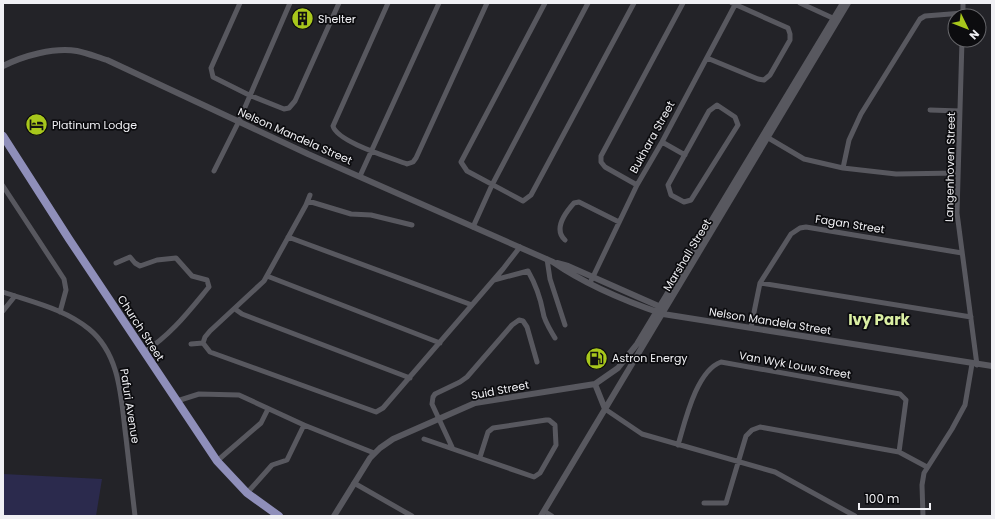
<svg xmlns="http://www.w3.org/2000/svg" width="995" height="519" viewBox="0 0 995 519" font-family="Poppins,sans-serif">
	<rect width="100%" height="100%" fill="#232328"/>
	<path fill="#2b2a4d" d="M 3,474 L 102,479 L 96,516 L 3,516 Z"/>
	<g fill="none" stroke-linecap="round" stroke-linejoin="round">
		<path stroke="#58585f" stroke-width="5" d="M 240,3 L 211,68 L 213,77 L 249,95 L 284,109 L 289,108 L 295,101 L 339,3
			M 388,3 L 333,126 C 337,142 392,158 407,164 L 413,162 L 416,158 L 487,3
			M 545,3 L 461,162 L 467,171 L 523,201 L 531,195 L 634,3
			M 800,3 L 837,20
			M 963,16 L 963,3
			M 962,40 L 957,213 L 977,365
			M 707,58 L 758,79 L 764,80 L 770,75 L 790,40 L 790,34 L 788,28 L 732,3
			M 717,105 L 735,117 L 738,125 L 691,200 L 684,202 L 671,195 L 668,185 L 709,111 Z
			M 930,110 L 960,111
			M 765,136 L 804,159 L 843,168 L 896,174 L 958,173
			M 662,142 L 685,155
			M 843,168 L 849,140 L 861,114 L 920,19 L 925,16 L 963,13
			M 214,171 L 239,121 L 290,3
			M 360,176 L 439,3
			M 637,185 L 605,167 L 601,162 L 601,156 L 683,3
			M 3,186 L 64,279 L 66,290 L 60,312
			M 308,201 L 351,214 L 371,215 L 412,225
			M 473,227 L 492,185 L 588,3
			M 288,237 L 472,305
			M 565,240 C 553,229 565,213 574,203 L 579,202 L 619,222
			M 547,259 L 550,279 L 565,325
			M 116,263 L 130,257 L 135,263 L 140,266 L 157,260 L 176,258 L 192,276 L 207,280 L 209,287 C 189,311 171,335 144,352
			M 267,276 L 440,343
			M 494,280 L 528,271 C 536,285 540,296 543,312 C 544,321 551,331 555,338
			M 590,283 L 637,185 L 662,142 L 736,3
			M 760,283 L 971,317
			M 3,292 C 32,302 65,309 89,329 C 121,355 121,400 126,438 C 129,464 132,490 135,516
			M 235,309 L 242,314 L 410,378
			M 3,311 L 15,296
			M 751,327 L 760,283 L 791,234 L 800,228 L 806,227 L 962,253
			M 203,343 L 210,352 L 376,412 L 383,408 L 503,269 L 520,247
			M 203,343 L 205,337 L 210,331 L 264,281 L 306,205 L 310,195
			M 191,344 L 203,343
			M 177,401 L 199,394 L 239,395 L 304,425 L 287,460 L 272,465 L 247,493
			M 605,409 L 642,434 L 775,472 L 855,516
			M 304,425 L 374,453
			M 424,439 L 534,477 L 540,473 L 556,445 L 555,425 L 549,420 L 546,420 L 493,428 L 488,432 L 480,457
			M 678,445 C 685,422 696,371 721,362 L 900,394 L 906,400 L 899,452
			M 452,447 L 432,404 L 433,397 L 435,394 L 460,382 L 467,377 L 512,325 L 519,320 L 523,321 L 527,327 L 537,362
			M 217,461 L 261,423 L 268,409
			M 354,483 L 412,516
			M 704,503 L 726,503 L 746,436 L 752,430 L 760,427 L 899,452 L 927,467
			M 544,511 L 552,516
			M 923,516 L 922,485 L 924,473 L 952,429 L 965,405 L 972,364"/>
		<path stroke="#58585f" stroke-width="6" d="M 3,66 C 23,56 54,47 77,51 C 87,53 97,57 107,60 L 308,154 L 553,262 C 586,285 625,301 663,314 L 992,366
			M 557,263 L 568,266 L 663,308
			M 595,384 L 605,409
			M 334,516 L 370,458 L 380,448 L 393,439 L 475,403 L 595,384 L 618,368 L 637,344 L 843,3
			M 541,516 L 848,3"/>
		<path stroke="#8f8fba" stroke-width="8" d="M 3,136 L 69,239 L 217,461 L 247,493 L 279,516"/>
	</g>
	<defs>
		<symbol id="building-disc" viewBox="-11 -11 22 22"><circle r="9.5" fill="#a8c71c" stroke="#0c0c0f"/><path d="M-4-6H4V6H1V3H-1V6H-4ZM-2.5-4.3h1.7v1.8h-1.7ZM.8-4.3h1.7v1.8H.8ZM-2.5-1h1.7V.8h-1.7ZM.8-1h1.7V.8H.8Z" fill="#111"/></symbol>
		<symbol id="hotel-disc" viewBox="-11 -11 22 22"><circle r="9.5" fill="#a8c71c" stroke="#0c0c0f"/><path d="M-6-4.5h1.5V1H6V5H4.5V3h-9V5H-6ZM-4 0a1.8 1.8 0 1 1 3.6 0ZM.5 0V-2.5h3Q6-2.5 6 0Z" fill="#111"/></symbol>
		<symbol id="fuel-disc" viewBox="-11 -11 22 22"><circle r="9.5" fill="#a8c71c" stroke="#0c0c0f"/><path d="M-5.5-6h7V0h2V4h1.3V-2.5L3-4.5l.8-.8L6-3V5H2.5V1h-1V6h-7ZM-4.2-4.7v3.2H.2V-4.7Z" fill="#111"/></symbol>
	</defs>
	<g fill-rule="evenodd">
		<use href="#building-disc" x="290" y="6" width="25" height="25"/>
		<use href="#hotel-disc" x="24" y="112" width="25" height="25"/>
		<use href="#fuel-disc" x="584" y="346" width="25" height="25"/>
	</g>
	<g text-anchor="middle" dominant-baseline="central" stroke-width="3.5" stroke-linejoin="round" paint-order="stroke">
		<g font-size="11" fill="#f0f0f4" stroke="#0c0c0f" text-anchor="start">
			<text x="318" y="19">Shelter</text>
			<text x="52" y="125">Platinum Lodge</text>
			<text x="612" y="358">Astron Energy</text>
		</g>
		<g font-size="11" fill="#f0f0f4" stroke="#0c0c0f">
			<text transform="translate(295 136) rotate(24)">Nelson Mandela Street</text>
			<text transform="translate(652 137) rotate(-61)">Bukhara Street</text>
			<text transform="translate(950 167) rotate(-89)">Langenhoven Street</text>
			<text transform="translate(850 224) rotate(9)">Fagan Street</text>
			<text transform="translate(687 255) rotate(-59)">Marshall Street</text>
			<text transform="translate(770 321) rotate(9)">Nelson Mandela Street</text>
			<text transform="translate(141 328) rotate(57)">Church Street</text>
			<text transform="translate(795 365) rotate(10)">Van Wyk Louw Street</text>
			<text transform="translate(500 390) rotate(-11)">Suid Street</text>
			<text transform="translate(130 406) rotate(81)">Pafuri Avenue</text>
		</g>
		<g font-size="15" font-weight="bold" fill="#dbefa3" stroke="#0c0c0f">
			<text x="879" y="319">Ivy Park</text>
		</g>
	</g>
	<rect width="995" height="519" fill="none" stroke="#f0f0f4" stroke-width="8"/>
	<g transform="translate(967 28) rotate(133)"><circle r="19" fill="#0c0c0f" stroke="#67676b"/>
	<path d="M0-3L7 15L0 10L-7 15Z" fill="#a8c71c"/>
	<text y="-6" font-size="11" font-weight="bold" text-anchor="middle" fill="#f0f0f4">N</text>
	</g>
	<path d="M859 503v6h71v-6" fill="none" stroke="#f0f0f4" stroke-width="2"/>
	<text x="865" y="503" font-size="12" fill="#f0f0f4" stroke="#0c0c0f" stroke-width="3" paint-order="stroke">100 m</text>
</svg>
